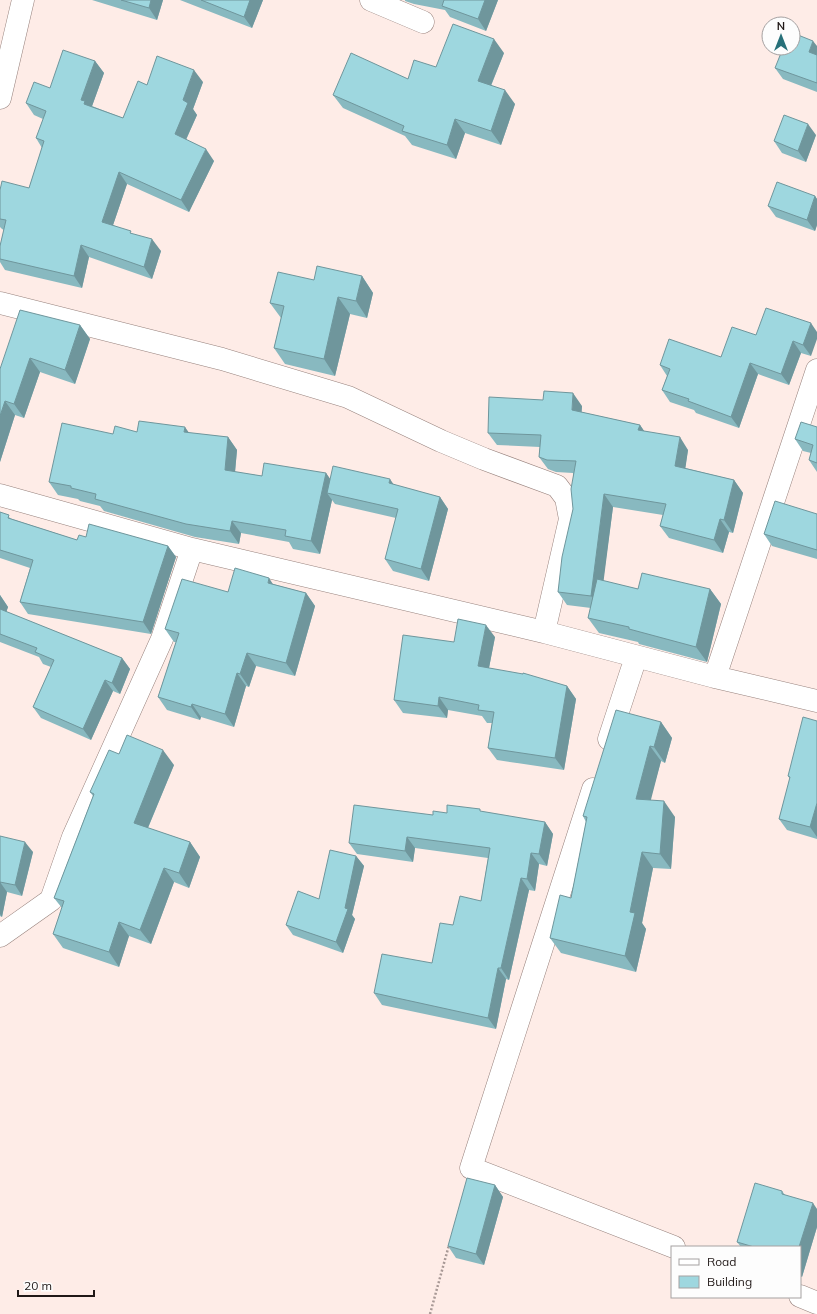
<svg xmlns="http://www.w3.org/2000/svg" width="817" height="1314" viewBox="0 0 817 1314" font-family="Mulish,sans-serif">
	<rect width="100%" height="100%" fill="#feece7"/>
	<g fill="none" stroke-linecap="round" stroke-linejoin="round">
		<defs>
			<path id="minor" d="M 371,0 L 423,22
				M 0,98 L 23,0
				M 0,303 L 222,359 L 348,397 L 441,441 L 484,459 L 557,486 L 566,498 L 570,519 L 544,632
				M 0,495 L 192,549 L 544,632 L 715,677 L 817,701
				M 715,677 L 817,370
				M 609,739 L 636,657
				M 593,789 L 471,1168 L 674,1247
				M 0,936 L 51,900 L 73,837 L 162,639 L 192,549
				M 800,1296 L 817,1303"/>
		</defs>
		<use href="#minor" stroke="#97827d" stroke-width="23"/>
		<path stroke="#a89996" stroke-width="2.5" stroke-dasharray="2 2" stroke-linecap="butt" d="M 430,1314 L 449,1245"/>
		<use href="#minor" stroke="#fff" stroke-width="22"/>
	</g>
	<path fill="#88b9c0" d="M 92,0 L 163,0 L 157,20 Z
		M 180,0 L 263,0 L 252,28 Z
		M 405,0 L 498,0 L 486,31 L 450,17 L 445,10 L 414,4 L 405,1 Z
		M 817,46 L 817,92 L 783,79 L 775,68 Z
		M 504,53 L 491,86 L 515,104 L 501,145 L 465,133 L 456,159 L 412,145 L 405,136 L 343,108 L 333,95 L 408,79 L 436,67 Z
		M 95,61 L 104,73 L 92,106 L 123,118 L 147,85 L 203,82 L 193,109 L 197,115 L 186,140 L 214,161 L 189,212 L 127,184 L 113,225 L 132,234 L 161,251 L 152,279 L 89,257 L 82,288 L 5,270 L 0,262 L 0,246 L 4,230 L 2,229 L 0,227 L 0,190 L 29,188 L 42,148 L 36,138 L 43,119 L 34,115 L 26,103 L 50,88 Z
		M 816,135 L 806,162 L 782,153 L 774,141 Z
		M 815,196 L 817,199 L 817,225 L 815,231 L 776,217 L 768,206 Z
		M 362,276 L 373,293 L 367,318 L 350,314 L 335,376 L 285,364 L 274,348 L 281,318 L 270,303 L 314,280 Z
		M 811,323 L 811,356 L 801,353 L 789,385 L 758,374 L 739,428 L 696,413 L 694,410 L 670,402 L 662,390 L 667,376 L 660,365 L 721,357 L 756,335 Z
		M 80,325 L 90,339 L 75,384 L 40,372 L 24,418 L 15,415 L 0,462 L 0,369 Z
		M 582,406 L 581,412 L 640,425 L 644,431 L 688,450 L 685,468 L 734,480 L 743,493 L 733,533 L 729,532 L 723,553 L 669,538 L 660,526 L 663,515 L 613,507 L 603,581 L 638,589 L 710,589 L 721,604 L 707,662 L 639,644 L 638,642 L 599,633 L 588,618 L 591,608 L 567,605 L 558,592 L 573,509 L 573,473 L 556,472 L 548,469 L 539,457 L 540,447 L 497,445 L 488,433 Z
		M 817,427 L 817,472 L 809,460 L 811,453 L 803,451 L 795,439 Z
		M 137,432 L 188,433 L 228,437 L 237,450 L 235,472 L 262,476 L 326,473 L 330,479 L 394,485 L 440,497 L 448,509 L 429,581 L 393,571 L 385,559 L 396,518 L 335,504 L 332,500 L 320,554 L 293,549 L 289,542 L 241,533 L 239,544 L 195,537 L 104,511 L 100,506 L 80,501 L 78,499 L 58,495 L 49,482 L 113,434 Z
		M 0,512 L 12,519 L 77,540 L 86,537 L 168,546 L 176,557 L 151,634 L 28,614 L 20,602 L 30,568 L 0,558 Z
		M 817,514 L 817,559 L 772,546 L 764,534 Z
		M 273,584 L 306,593 L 315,606 L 295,676 L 256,666 L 249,687 L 246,686 L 234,727 L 201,717 L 200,720 L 167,710 L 158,697 L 176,642 L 174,642 L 165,629 L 228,592 Z
		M 0,595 L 8,607 L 6,612 L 122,658 L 130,669 L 120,694 L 113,691 L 91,740 L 41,718 L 33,707 L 51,667 L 43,664 L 39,657 L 0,642 Z
		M 495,637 L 489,668 L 567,686 L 576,699 L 564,770 L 497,760 L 488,748 L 492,723 L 487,723 L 482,716 L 448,710 L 447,718 L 403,713 L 394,700 L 454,642 Z
		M 817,721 L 817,839 L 787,830 L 779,819 L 790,779 L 788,776 Z
		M 661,722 L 672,738 L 665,763 L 661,761 L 650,800 L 675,817 L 671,869 L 653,868 L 642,923 L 646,929 L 636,972 L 561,953 L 550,938 L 571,898 L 586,822 L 583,816 Z
		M 119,754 L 174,765 L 148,828 L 190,842 L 200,857 L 189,888 L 174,882 L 151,944 L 129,936 L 119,967 L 63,948 L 53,934 L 62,908 L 54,898 L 93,796 L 90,792 Z
		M 482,812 L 545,822 L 553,834 L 547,866 L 539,864 L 535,891 L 529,890 L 509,980 L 506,979 L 496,1029 L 382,1005 L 374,993 L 432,963 L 453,925 L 481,901 L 488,858 L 415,848 L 413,862 L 357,854 L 349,843 L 433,815 L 447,813 Z
		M 0,836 L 33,852 L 22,896 L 7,892 L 2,917 L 0,916 Z
		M 356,856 L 364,866 L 352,915 L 355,919 L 343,953 L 293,935 L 286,925 L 319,899 Z
		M 495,1185 L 503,1197 L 484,1265 L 456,1258 L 448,1246 Z
		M 782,1191 L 785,1195 L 817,1209 L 817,1227 L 802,1277 L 800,1276 L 800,1247 L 741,1247 L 737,1242 Z"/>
	<path fill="#6f969c" d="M 151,0 L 163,0 L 157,20 L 149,8 Z
		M 250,0 L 263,0 L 252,28 L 244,17 Z
		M 485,0 L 498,0 L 486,31 L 478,19 Z
		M 494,39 L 504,53 L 487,95 L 478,81 Z
		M 813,41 L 817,46 L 817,64 L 809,52 Z
		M 95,61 L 104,73 L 91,109 L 94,113 L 81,100 Z
		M 194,70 L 203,82 L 193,109 L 197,115 L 183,146 L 175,134 L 183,100 Z
		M 505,90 L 515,104 L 501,145 L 491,131 Z
		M 455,119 L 465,133 L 456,159 L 447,145 Z
		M 808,124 L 816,135 L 806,162 L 798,151 Z
		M 206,149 L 214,161 L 189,212 L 181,200 Z
		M 119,172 L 127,184 L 110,234 L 102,222 Z
		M 815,196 L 817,199 L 817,225 L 815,231 L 807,220 Z
		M 152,239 L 161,251 L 152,279 L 144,267 Z
		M 81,245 L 89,257 L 82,288 L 74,276 Z
		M 362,276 L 373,293 L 367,318 L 356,301 Z
		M 338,297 L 350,314 L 335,376 L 324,359 Z
		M 811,323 L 817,332 L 817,339 L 811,356 L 803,345 Z
		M 80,325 L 90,339 L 75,384 L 65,370 Z
		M 793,341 L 801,353 L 789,385 L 781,374 Z
		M 30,358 L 40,372 L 24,418 L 14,404 Z
		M 750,363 L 758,374 L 739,428 L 731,417 Z
		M 573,393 L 582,406 L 581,423 L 572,410 Z
		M 5,401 L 15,415 L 0,462 L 0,416 Z
		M 640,425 L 649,438 L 638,430 Z
		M 185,427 L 194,440 L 184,432 Z
		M 228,437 L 237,450 L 234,483 L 225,470 Z
		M 680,437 L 688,450 L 684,478 L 675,466 Z
		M 326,473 L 335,486 L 327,493 L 332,500 L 320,554 L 311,541 Z
		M 390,479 L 398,491 L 389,483 Z
		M 734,480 L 743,493 L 733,533 L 724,520 Z
		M 604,494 L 613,507 L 600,609 L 591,596 Z
		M 440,497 L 448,509 L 429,581 L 421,569 Z
		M 720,519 L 729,532 L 723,553 L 714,540 Z
		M 232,521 L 241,533 L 239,544 L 230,531 Z
		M 168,546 L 176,557 L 151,634 L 143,622 Z
		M 269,578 L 278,592 L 268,583 Z
		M 710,589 L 721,604 L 707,662 L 696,647 Z
		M 306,593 L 315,606 L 295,676 L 286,663 Z
		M 0,595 L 8,607 L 4,619 L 0,613 Z
		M 486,625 L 495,637 L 487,678 L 478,666 Z
		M 247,653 L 256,666 L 249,687 L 240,674 Z
		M 122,658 L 130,669 L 120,694 L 112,683 Z
		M 237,673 L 246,686 L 234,727 L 225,714 Z
		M 105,680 L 113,691 L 91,740 L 83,729 Z
		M 567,686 L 576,699 L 564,770 L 555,758 Z
		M 439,697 L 448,710 L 447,718 L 438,706 Z
		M 192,704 L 201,717 L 200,720 L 191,707 Z
		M 661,722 L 672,738 L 665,763 L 654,747 Z
		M 650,746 L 661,761 L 647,815 L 636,799 Z
		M 163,750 L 174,765 L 144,837 L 134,823 Z
		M 664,801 L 675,817 L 671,869 L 660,854 Z
		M 817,803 L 817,837 L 810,827 Z
		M 545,822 L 553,834 L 547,866 L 539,854 Z
		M 407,837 L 415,848 L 413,862 L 405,851 Z
		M 25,842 L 33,852 L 22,896 L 15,885 Z
		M 190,842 L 200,857 L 189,888 L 179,873 Z
		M 642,852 L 653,868 L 642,923 L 646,929 L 636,972 L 625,956 L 630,912 Z
		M 531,853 L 539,864 L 535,891 L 527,879 Z
		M 356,856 L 364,866 L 352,915 L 355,919 L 343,953 L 336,942 Z
		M 164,868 L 174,882 L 151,944 L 140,930 Z
		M 521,878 L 529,890 L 509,980 L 501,968 Z
		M 0,882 L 7,892 L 2,917 L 0,914 Z
		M 119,922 L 129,936 L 119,967 L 109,952 Z
		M 498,968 L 506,979 L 496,1029 L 488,1018 Z
		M 495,1185 L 503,1197 L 484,1265 L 476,1254 Z
		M 813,1203 L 817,1209 L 817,1227 L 802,1277 L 800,1274 L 800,1247 L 799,1247 Z"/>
	<path fill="#9ed7df" stroke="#6f969c" d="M 121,0 L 151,0 L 149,8 Z
		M 201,0 L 250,0 L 244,17 Z
		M 444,0 L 485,0 L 478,19 L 442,6 Z
		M 453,24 L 494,39 L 478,81 L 505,90 L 491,131 L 455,119 L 447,145 L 402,131 L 404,126 L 333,95 L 351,53 L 408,79 L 414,60 L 436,67 Z
		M 793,33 L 813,41 L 809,52 L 817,55 L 817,83 L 775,68 L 783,48 L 793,48 Z
		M 63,50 L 95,61 L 81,100 L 85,101 L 84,104 L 123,118 L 138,81 L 147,85 L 157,56 L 194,70 L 183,100 L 188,103 L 175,134 L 206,149 L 181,200 L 119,172 L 102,222 L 131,231 L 130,233 L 152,239 L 144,267 L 81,245 L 74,276 L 0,259 L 0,246 L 6,220 L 0,219 L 0,190 L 2,181 L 29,188 L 44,141 L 36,138 L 46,111 L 26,103 L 34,82 L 50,88 Z
		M 784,115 L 808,124 L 798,151 L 774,141 Z
		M 777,182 L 815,196 L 807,220 L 768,206 Z
		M 317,266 L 362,276 L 356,301 L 338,297 L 324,359 L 274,348 L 284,306 L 270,303 L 278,272 L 314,280 Z
		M 766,308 L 811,323 L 803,345 L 793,341 L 781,374 L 750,363 L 731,417 L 688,401 L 689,399 L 662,390 L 670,369 L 660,365 L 669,339 L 721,357 L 732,327 L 756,335 Z
		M 20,310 L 80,325 L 65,370 L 30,358 L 14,404 L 5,401 L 0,416 L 0,369 Z
		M 544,391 L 573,393 L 572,410 L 640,425 L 638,430 L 680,437 L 675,466 L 734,480 L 724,520 L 720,519 L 714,540 L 660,526 L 666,504 L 604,494 L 591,596 L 558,592 L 562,557 L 573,509 L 571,489 L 576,461 L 547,460 L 539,457 L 541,435 L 488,433 L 489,397 L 543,400 Z
		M 139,421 L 185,427 L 184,432 L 228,437 L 225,470 L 262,476 L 264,463 L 326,473 L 311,541 L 285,536 L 286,530 L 232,521 L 230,531 L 186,524 L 95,499 L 96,494 L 71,488 L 71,486 L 49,482 L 62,423 L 113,434 L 115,426 L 137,432 Z
		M 801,422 L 817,427 L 817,463 L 809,460 L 813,445 L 795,439 Z
		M 333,466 L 390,479 L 389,483 L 440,497 L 421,569 L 385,559 L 398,509 L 327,493 Z
		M 775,501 L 817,514 L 817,550 L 764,534 Z
		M 0,512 L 9,515 L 8,518 L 77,540 L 79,535 L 86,537 L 89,524 L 168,546 L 143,622 L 20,602 L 33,560 L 0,550 Z
		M 235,568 L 269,578 L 268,583 L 306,593 L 286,663 L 247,653 L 240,674 L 237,673 L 225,714 L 192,704 L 191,707 L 158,697 L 179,633 L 165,629 L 182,579 L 228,592 Z
		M 642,573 L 710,589 L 696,647 L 629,629 L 629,627 L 588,618 L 597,579 L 638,589 Z
		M 0,609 L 122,658 L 112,683 L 105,680 L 83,729 L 33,707 L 54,660 L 35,652 L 37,648 L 0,634 Z
		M 458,619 L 486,625 L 478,666 L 523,674 L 523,673 L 567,686 L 555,758 L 488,748 L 494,712 L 478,710 L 479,705 L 439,697 L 438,706 L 394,700 L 403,635 L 454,642 Z
		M 616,710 L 661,722 L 654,747 L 650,746 L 636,799 L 664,801 L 660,854 L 642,852 L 630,912 L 635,913 L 625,956 L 550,938 L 560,895 L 571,898 L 587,817 L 583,816 Z
		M 803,717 L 817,721 L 817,803 L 810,827 L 779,819 L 790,777 L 788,776 Z
		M 127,735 L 163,750 L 134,823 L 190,842 L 179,873 L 164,868 L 140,930 L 119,922 L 109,952 L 53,934 L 64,901 L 54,898 L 94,794 L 90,792 L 109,750 L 119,754 Z
		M 354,805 L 433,815 L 433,811 L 447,813 L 447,805 L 480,809 L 480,811 L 545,822 L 539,854 L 531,853 L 527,879 L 521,878 L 501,968 L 498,968 L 488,1018 L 374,993 L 382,954 L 432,963 L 440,923 L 453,925 L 460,896 L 481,901 L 490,848 L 407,837 L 405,851 L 349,843 Z
		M 0,836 L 25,842 L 15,885 L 0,882 L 0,883 Z
		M 330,850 L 356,856 L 345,908 L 348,909 L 336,942 L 286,925 L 298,891 L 319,899 Z
		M 467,1178 L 495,1185 L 476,1254 L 448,1246 Z
		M 755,1183 L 782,1191 L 782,1194 L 813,1203 L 799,1247 L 754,1247 L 737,1242 Z"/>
	<rect x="671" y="1246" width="130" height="52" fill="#fdfdfd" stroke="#a5a1a1"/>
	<rect x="679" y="1259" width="20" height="6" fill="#ffffff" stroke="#a5a1a1"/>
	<text x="707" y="1266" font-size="12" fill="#201817">Road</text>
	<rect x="679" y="1276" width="20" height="12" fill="#9ed7df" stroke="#a5a1a1"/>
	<text x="707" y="1286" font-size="12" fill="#201817">Building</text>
	<g transform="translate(781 36)"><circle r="19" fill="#fdfdfd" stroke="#a5a1a1"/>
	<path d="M0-3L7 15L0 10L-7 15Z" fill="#277079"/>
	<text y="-6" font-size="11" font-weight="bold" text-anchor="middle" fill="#201817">N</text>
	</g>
	<path d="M18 1290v6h76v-6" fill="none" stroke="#201817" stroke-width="2"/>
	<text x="24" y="1290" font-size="12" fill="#201817" stroke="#fdfdfd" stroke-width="3" paint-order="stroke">20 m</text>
</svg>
